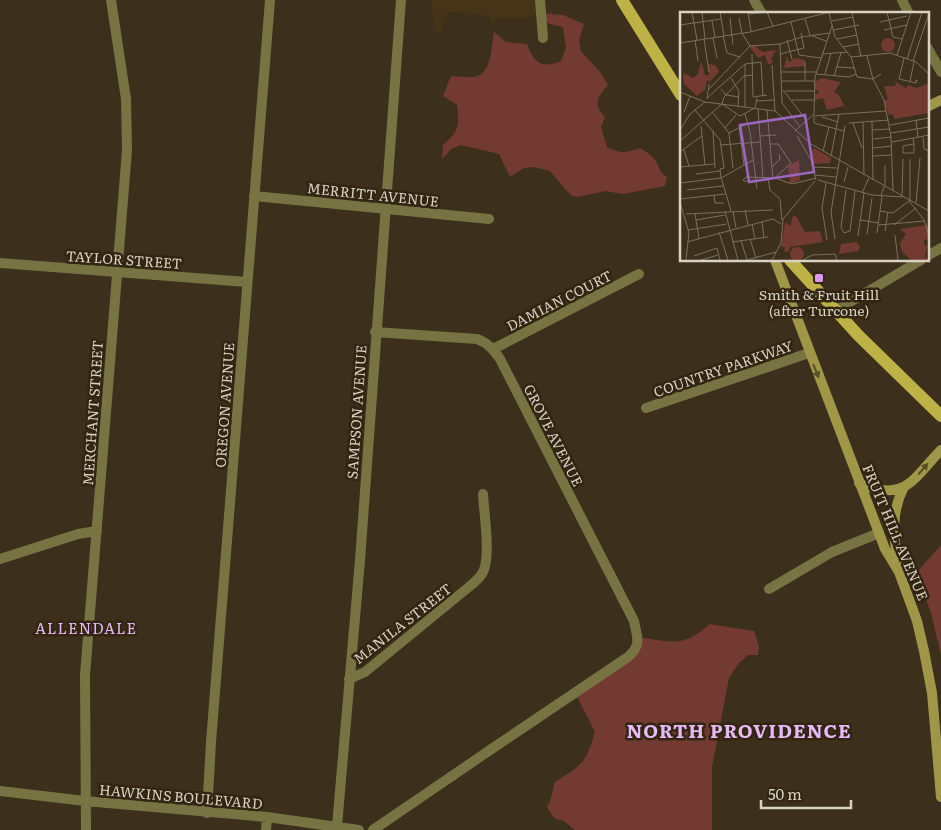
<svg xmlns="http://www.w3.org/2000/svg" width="941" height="830" viewBox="0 0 941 830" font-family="Literata,serif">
	<rect width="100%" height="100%" fill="#3c2f1b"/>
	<path fill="#453418" d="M 431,0 L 540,0 L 541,10 L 531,18 L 497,18 L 493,24 L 488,17 L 482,15 L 460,12 L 447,13 L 441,32 L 435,31 Z"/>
	<path fill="#733a32" d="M 541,13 L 563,15 L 584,24 L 579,41 L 581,51 L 601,73 L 608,85 C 598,97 592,104 605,117 L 601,127 L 607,147 C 621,154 625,153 640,148 C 647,152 653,156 657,163 C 660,170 660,173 667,177 L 665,186 L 623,194 L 605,191 L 578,197 L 571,195 L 566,190 L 550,171 L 534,167 L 524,168 L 510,177 L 499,154 L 461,145 L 451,149 L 442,159 L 443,145 C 460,131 459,125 457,105 L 443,96 L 451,76 C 459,76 468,78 475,77 C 492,73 491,47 494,32 L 506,42 L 527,44 C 534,63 541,69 561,61 L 566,48 L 563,27 C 553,25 543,24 541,13 Z
		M 941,545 L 941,655 L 931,613 L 916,573 Z
		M 709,624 L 754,631 L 759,647 L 758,655 L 748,655 L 739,663 L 729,678 L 712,767 L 712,830 L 575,830 L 564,821 L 554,818 L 547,807 L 550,801 L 555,782 C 583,764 585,765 595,732 L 577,697 L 631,658 L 637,637 C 668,641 684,649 709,624 Z"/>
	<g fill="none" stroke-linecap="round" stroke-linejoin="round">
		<path stroke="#787343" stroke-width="10" d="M 540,0 L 543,38
			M 754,0 L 762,14
			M 902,0 L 909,14
			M 927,47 L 941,72
			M 254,196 L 489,219
			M 927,256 L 941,248
			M 0,263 L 247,282
			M 835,311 L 921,260
			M 493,349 L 639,274
			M 646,408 L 809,353
			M 0,559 L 78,534 L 97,531
			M 769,589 L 832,552 L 879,533
			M 349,679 L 365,672 L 470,586 C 475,582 480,578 483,572 C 491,557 484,513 483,494
			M 0,791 L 85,801 L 267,817 L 359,830
			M 207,813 L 211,742 L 270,0
			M 337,826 L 360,560 L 401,0
			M 86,830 L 85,675 L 127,150 L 126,99 L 111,0
			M 266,830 L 267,817
			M 373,830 L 493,748 L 628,657 C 642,645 637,637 634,621 L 500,359 C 493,349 488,343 477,339 L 375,332"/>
		<path stroke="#9f9647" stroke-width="10" d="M 927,107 L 941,100
			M 775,260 L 879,533 L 885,549 L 899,572 L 917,621 L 924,651 L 932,693 L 941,797
			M 859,483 C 905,503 912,480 941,450
			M 898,566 C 894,539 890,513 904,487"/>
		<path stroke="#beb247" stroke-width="12" d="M 622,0 L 681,95
			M 790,260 L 858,335 L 941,416"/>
	</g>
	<defs><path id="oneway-solid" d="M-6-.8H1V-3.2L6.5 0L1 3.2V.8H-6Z" transform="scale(1.25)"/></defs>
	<g fill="#584d24">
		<use href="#oneway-solid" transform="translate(816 371) rotate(68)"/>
		<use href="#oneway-solid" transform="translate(923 469) rotate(-49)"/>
	</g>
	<rect fill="#db99f5" stroke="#322511" stroke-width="2" x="814" y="273" width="10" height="10" rx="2.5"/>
	<g text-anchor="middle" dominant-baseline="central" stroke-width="5" stroke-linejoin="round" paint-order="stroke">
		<g font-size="14" fill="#d9d1c4" stroke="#322511">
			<text transform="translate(373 194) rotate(6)">MERRITT AVENUE</text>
			<text transform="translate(124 259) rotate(4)">TAYLOR STREET</text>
			<text transform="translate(559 300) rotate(-27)">DAMIAN COURT</text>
			<text transform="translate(723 368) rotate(-19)">COUNTRY PARKWAY</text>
			<text transform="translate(224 405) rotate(-86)">OREGON AVENUE</text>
			<text transform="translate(356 412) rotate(-86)">SAMPSON AVENUE</text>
			<text transform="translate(92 413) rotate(-86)">MERCHANT STREET</text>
			<text transform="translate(554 435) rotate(63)">GROVE AVENUE</text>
			<text transform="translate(896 532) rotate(67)">FRUIT HILL AVENUE</text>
			<text transform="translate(402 623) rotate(-38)">MANILA STREET</text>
			<text transform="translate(181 796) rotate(5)">HAWKINS BOULEVARD</text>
		</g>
		<g font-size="14" fill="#d9d1c4" stroke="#322511">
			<text x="819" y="294">Smith &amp; Fruit Hill<tspan x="819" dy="16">(after Turcone)</tspan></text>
		</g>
		<g font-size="15" letter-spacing="1" fill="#e7b9f9" stroke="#322511">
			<text x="86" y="627">ALLENDALE</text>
		</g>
		<g font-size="19" font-weight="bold" letter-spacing="1" fill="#e7b9f9" stroke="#322511">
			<text x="739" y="730">NORTH PROVIDENCE</text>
		</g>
	</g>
	<g transform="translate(680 12)">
		<rect width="249" height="249" fill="#3c2f1b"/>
		<path d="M201 33a7 7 0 1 1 14 0a7 7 0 1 1-14 0ZM 73,33 L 83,40 L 96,38 L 91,47 L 93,51 L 88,52 L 85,43 L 78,46 L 70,35 ZM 107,44 L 109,50 L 115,46 L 125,48 L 125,54 L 104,56 ZM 21,49 L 25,63 L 29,63 L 28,52 L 35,53 L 39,59 L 30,70 L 27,68 L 25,78 L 17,84 L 4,72 L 3,64 L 4,61 L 13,66 L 18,62 ZM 141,66 L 161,70 L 154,80 L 159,83 L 166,97 L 163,94 L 147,98 L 143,86 L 135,88 L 135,83 L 140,79 L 135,78 L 135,70 ZM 216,70 L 226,76 L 228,73 L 237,76 L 249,71 L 249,101 L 214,107 L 213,102 L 209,103 L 204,89 L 208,87 L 204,74 L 215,74 ZM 134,136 L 151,146 L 150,151 L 134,152 L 130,142 ZM 119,148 L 120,168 L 110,172 L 108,154 ZM 116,204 L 125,220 L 140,219 L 143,230 L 110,235 L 108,240 L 104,239 L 105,235 L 101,235 L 105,210 L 111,214 L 112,205 ZM 247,213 L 249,227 L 244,228 L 244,233 L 247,234 L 245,244 L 249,248 L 231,248 L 222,240 L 220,231 L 226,222 L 220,217 ZM 176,230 L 180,234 L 178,239 L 159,242 L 161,232 ZM110 242a7 7 0 1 1 14 0a7 7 0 1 1-14 0Z" fill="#733a32"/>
		<path fill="none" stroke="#7b705f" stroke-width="1" d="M 12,0 L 17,28M 22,0 L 25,27M 40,0 L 44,24M 68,0 L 71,19M 87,0 L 93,14M 172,0 L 181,45M 207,0 L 213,25 L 222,27M 149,1 L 155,25 L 171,45 L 210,41 L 236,50 L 249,62M 68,2 L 89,0M 50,6 L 53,33M 59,6 L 62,21 L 70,34M 125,7 L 130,23 L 146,29M 32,9 L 35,25M 152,9 L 173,5M 111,10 L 119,43 L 141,46M 200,10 L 227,4M 0,13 L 41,7M 153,18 L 179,13M 204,18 L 227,13M 43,24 L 47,41 L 60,45M 33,26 L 37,46M 24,27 L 29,60M 157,27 L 177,23M 15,28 L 18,49M 107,28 L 112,47M 0,31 L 70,20 L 150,0M 100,32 L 102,91 L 120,115M 70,34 L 100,32 L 122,25 L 149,21M 163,35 L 179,32M 72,42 L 73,85 L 87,83M 100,42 L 124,36 L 121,21M 142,42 L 167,40M 217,43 L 231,0M 187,44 L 193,67 L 201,62M 171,45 L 177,65 L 193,67 L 204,88 L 211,125 L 213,179M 224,46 L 219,67 L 236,71 L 237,68 L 235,69M 227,47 L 242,0M 233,49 L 249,1M 125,50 L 125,69M 65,52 L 81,50 L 83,84M 65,52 L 65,95M 92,53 L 95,99M 157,55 L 174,56M 101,60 L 137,60M 136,62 L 169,65 L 176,62M 145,62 L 151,41M 154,64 L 161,41M 51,66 L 59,79 L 58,94M 102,69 L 135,69M 230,69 L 234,50M 29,77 L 70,34M 41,77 L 46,83 L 59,85M 103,78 L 127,109M 105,79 L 135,79M 0,80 L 25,90 L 95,99 L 131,132 L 249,199M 27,86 L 65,52M 27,87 L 29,72M 112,88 L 134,88M 76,89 L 95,88M 42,92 L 60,104 L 75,96 L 77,86M 42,92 L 44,85 L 64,64 L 73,63M 78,97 L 83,166M 15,98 L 40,128 L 44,156M 87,98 L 93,166M 4,100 L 10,84M 33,101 L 49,121 L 53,156M 65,102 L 70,120 L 77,177M 133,104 L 206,99M 134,105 L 134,111 L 164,119M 142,105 L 158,110M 236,108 L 238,125M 192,109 L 193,168M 183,110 L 184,163M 169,111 L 209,108M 173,111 L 182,136M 210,113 L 249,106M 21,114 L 25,153M 59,114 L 64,153M 45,116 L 56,103M 0,118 L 10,102 L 25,90M 33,118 L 35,156M 192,118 L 210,117M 115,119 L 134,102 L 135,65 L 152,14M 49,121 L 68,111M 211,121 L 249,115M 80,124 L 96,123M 117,124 L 131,148 L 136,168M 243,125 L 244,137 L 249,139M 233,126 L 234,132 L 234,141 L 223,141 L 223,134 L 234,132M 193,127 L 211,125M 0,129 L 42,92M 212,130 L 249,123M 41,133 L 80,130M 193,136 L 212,134M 4,138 L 9,154M 143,139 L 149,115M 0,140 L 22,124M 151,144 L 159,102M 193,144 L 212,143M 0,155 L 34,152M 92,155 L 100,147 L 99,142M 133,155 L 157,156M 44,156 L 40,157 L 41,165 L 51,199M 16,162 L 40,159M 135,163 L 156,165M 88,166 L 90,178 L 100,187 L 102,208M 95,166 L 112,172 L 136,166M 69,167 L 66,170 L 63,168 L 66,165 L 95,166 L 111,151 L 98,132 L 90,132M 138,168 L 192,183 L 223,185M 164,170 L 168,155M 0,171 L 41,166 L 73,148M 146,171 L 142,196 L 147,228M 7,178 L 43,174M 166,178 L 161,215 L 164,221 L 170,219 L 175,179M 182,181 L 189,166M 34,183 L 35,191 L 44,191M 201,183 L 205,173 L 205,153M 222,184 L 223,147M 0,187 L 45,182M 229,189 L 244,208 L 249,223M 0,190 L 9,221 L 6,248M 236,191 L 240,146M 65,198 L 68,213M 45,199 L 58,248M 53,199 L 56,216M 200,199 L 213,201 L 230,188 L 230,147M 6,202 L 93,198M 15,202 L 19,227M 16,208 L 45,203M 180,208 L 199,211M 82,209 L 84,226M 72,212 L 75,227M 198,213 L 245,209M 214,213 L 236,196M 8,218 L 47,212M 205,219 L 208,200M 39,220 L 48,248M 197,221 L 202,184M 187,222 L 192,186M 215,223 L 218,248M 178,224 L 184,181M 70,227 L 76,246M 155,227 L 151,200 L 165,114M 61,228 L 67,248M 7,230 L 93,207 L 101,212M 52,230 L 88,225M 14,244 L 37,236 L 40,248M 21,248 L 38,243M 67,248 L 96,240M 92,248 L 101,231 L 103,207 L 135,169M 123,248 L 132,243 L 155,242 L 157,248"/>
		<path fill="#9c66c1" fill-opacity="0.15" stroke="#9c66c1" stroke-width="2.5" d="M 125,103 L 134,160 L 69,170 L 60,113 Z"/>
		<rect width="249" height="249" fill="none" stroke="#d9d1c4" stroke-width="2.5"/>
	</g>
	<path d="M761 800v8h90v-8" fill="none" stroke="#d9d1c4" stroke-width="2.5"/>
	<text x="768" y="800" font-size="15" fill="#d9d1c4" stroke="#322511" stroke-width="4" paint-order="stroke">50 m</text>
</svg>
